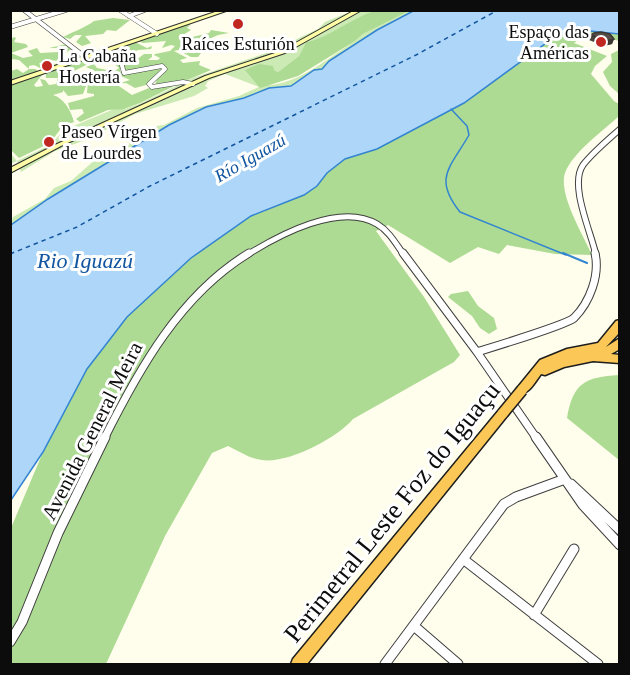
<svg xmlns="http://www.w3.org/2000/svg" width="630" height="675" viewBox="0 0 630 675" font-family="'Times New Roman',serif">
	<rect width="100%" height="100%" fill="#fffdeb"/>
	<path fill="#cbeab4" d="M 352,11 L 377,11 C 352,17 328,39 306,42 L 299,56 L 278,72 L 274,70 L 265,85 C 297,86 329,57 355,41 L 363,34 L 409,11 L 415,11 L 377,30 L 329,61 L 322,69 L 314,70 L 291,86 L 269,88 L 244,98 L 200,109 L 169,125 L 48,199 L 11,225 L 13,217 L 45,199 L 54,188 L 71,181 L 97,158 C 111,159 118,153 129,145 L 131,137 L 142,130 L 154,130 L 157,126 L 164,125 L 197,108 L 239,96 L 259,87 L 225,74 L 208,81 L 205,86 L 208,88 L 194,96 L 135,114 L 91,138 L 55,151 L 21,172 L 17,161 L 11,164 L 11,154 L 17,161 L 50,145 L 64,130 L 71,127 L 114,109 L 125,109 L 139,104 L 193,78 L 272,51 L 318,29 L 325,22 Z"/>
	<path fill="#addb93" d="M 378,10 L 409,11 L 363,34 L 355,41 L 298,76 L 260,88 L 245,70 L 259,64 L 273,66 L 274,70 L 278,72 L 299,56 L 306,42 C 327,39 352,17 378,10 Z
		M 113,18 L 130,20 L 116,31 L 107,30 L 103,34 L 85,36 L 91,43 L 82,46 L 76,42 L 82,35 L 75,35 L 70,39 L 63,37 C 74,31 85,28 94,21 Z
		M 191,24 L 187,28 L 191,30 L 183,35 L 184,39 L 209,33 L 211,30 L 229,33 L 218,35 L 207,40 L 209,43 L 198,57 L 191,57 L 178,50 L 174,51 L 187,58 L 180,60 L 183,63 L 200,61 L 199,65 L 211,70 L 185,81 L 155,86 L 157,78 L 166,71 L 166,67 C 153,60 142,73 123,71 L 124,63 L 114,57 L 119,48 L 135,42 L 147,48 L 152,46 L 151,49 L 138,50 L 126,57 L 135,61 L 144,54 L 152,54 L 152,57 L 148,60 L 158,60 L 160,58 L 154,55 L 155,54 L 170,51 L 175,46 L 171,45 L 162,48 L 166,41 L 143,43 L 138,41 Z
		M 571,29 L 619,34 L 619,41 C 602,36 590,31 574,43 L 607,56 L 595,66 L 591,74 L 614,101 L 619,104 L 619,116 C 604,130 572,153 565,173 C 558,194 583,235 592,255 L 555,254 L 507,245 L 499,254 L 478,247 L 450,263 L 388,225 L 376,231 L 424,297 L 460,355 L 454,362 L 353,419 C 337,438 288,464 262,460 C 250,459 239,451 228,446 L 212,453 L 165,536 L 106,664 L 11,664 L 11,528 L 43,452 L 87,369 L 127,317 L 191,258 L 218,238 L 251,216 L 317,186 L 326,173 L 345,159 L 377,149 L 464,103 L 551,39 Z
		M 14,37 L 16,38 L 14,42 L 26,44 L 28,47 L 11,53 L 23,58 L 33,56 L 28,51 L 37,48 L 40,53 L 59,52 L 58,48 L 49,48 L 67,44 L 72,49 L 63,54 L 65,58 L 61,61 C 51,62 47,55 39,64 L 46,68 L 44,70 L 34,65 L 29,66 L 29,69 L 35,69 L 43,74 L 34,85 L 36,87 L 43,86 L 40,79 L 45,80 L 49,85 L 56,84 L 58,78 L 46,78 C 44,70 54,63 62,62 L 64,65 L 68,63 L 67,60 L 80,53 L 88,57 L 110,53 L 74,71 L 57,73 L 61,73 L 59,78 L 76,76 L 77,79 L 88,78 L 87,75 L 95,73 L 95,71 L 86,67 L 94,64 L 97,68 L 107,70 L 110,76 L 115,78 L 113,82 L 132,95 L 149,88 L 178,84 L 140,103 L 124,109 L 108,110 L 80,122 L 76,119 L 84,113 L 82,109 L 70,110 L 68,103 L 94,96 L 94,94 L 87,93 L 88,81 L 82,80 L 80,83 L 86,86 L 83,94 L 68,96 L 63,90 L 63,92 L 53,95 C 64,98 71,111 74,122 L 62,127 L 50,143 L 19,158 L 11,150 L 10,83 L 13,82 L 11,80 L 11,71 L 17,69 L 23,73 L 29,69 L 19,60 L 11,59 L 11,39 Z
		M 619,50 L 619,94 L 610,86 L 603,72 L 612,62 L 611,54 Z
		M 110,54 L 120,64 L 120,71 L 123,73 L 135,73 L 158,66 L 163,69 L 146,85 L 135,88 L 126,83 L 117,84 L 130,80 L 116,74 L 115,71 L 119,68 L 110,60 Z
		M 468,291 L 478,306 L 494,318 L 497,329 L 489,334 L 480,328 L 472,316 L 448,297 L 451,294 Z
		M 619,375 L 620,375 L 619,460 L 567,418 C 573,383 585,377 619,375 Z"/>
	<path fill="#aed6f8" stroke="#3384d1" stroke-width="1.5" d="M 415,10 L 619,11 L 619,34 L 571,29 L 556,36 L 464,103 L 377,149 L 345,159 L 327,173 L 317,186 L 304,195 L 251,216 L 191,258 L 127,317 L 104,347 L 87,369 L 43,452 L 11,500 L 11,225 L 48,199 L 169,125 L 206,107 L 244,98 L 269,88 L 291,86 L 314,70 L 322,69 L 329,61 L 377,30 Z"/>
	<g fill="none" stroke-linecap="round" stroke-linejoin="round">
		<path stroke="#3384d1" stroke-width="1.5" d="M 451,109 L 467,126 L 469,135 C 450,168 433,178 460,212 L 566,255"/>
		<path stroke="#3384d1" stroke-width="2" d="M 563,253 L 587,263"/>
		<path stroke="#1256a1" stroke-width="1.5" stroke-dasharray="4.5 4" stroke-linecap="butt" d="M 10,254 L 77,227 L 150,186 L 416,55 L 498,10"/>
		<defs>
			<path id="minor-far3" d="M 24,10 L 85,57
				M 120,10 L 157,34
				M 129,16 L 145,10
				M 10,27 L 66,10
				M 108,50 L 121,62 L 124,73 L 162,66 L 165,69 L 149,84 L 152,87 L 183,82 L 193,84"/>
			<path id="minor-far2" d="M 247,255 C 279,235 340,202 377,224 C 389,231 396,244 404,255
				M 596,255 C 591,232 569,185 583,165 C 593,152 608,140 620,129"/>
			<path id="minor-far1" d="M 403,253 L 477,352 L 537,439
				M 477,352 C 493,347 566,325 574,318 C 590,302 600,275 595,253
				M 104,439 C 139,369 180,295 249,253"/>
			<path id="minor" d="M 536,437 L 583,505 L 620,545
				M 571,484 L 620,530
				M 463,559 L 598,664
				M 534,615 L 574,549
				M 414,626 L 458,664
				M 10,642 L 22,622 L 58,533 L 105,437
				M 385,664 L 504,504 L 516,497 L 565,479"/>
			<path id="secondary" d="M 221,10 L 229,10 L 10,85 L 10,81 Z
				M 355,10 L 362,10 L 285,53 L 209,78 L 61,146 L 10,173 L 10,168 L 57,144 L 205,76 L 281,51 Z"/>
			<path id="trunk" d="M 620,320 L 620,332 L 606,347 L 620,338 L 620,349 L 611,354 L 620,355 L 620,363 L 593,361 L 564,367 L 545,375 L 541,374 C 535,382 528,396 518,393 L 516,390 L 518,387 L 540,360 L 567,349 L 598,343 L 616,321 Z
				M 503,408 L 507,410 L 509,413 L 507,416 L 307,664 L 291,664 L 293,659 L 499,410 Z"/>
		</defs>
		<use href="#minor-far3" stroke="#3f3f3f" stroke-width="5"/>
		<use href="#minor-far2" stroke="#3f3f3f" stroke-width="7"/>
		<use href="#minor-far1" stroke="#3f3f3f" stroke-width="9"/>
		<use href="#minor" stroke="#3f3f3f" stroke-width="11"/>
		<use href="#secondary" stroke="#2e2e2e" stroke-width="2"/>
		<use href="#trunk" stroke="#1d1d1d" stroke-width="3"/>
		<use href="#minor-far3" stroke="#fff" stroke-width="4"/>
		<use href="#minor-far2" stroke="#fff" stroke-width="5"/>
		<use href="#minor-far1" stroke="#fff" stroke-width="7"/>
		<use href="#minor" stroke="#fff" stroke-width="9"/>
		<use href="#secondary" fill="#fffda6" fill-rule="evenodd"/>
		<use href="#trunk" fill="#fbc857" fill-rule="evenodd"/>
		<defs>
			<path id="trunk-bridge" d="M 503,413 L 522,390"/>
		</defs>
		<use href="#trunk-bridge" stroke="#1d1d1d" stroke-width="13" stroke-linecap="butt"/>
		<use href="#trunk-bridge" stroke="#fbc857" stroke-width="10"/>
	</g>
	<path fill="#49433e" d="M 591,35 L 614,39 L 612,44 L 604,46 L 589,40 Z"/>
	<path fill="#3c3732" d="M 614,39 L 612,44 L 604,46 L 606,41 Z"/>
	<path fill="#554e48" stroke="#3c3732" stroke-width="1.5" d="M 601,32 L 610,34 L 614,39 L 606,41 L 591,35 L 594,33 Z"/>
	<g fill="#c02720" stroke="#fff" stroke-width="2">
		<circle cx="238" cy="24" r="6"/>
		<circle cx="601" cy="42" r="6"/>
		<circle cx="47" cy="66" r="6"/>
		<circle cx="49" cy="142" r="6"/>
	</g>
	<g text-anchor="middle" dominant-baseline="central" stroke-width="6" stroke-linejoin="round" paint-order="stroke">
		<g font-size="18" fill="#0c0c0c" stroke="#fff" text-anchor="start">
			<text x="589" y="32" text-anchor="end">Espaço das<tspan x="589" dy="21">Américas</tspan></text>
			<text x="238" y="44" text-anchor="middle">Raíces Esturión</text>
			<text x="59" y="56">La Cabaña<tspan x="59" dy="21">Hostería</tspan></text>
			<text x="61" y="132">Paseo Vírgen<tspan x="61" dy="21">de Lourdes</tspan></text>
		</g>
		<g font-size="18" font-style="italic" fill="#1256a1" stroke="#fff">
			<text transform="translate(250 158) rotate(-30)">Río Iguazú</text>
		</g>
		<g font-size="21" fill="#0c0c0c" stroke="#fff">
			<text transform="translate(92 431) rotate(-63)">Avenida General Meira</text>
		</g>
		<g font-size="22" font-style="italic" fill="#1256a1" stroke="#fff">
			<text x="85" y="260">Rio Iguazú</text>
		</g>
		<g font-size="26" fill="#0c0c0c" stroke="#fff">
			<text transform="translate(392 512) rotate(-51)">Perimetral Leste Foz do Iguaçu</text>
		</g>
	</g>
	<rect width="630" height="675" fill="none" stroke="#0c0c0c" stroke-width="24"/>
</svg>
